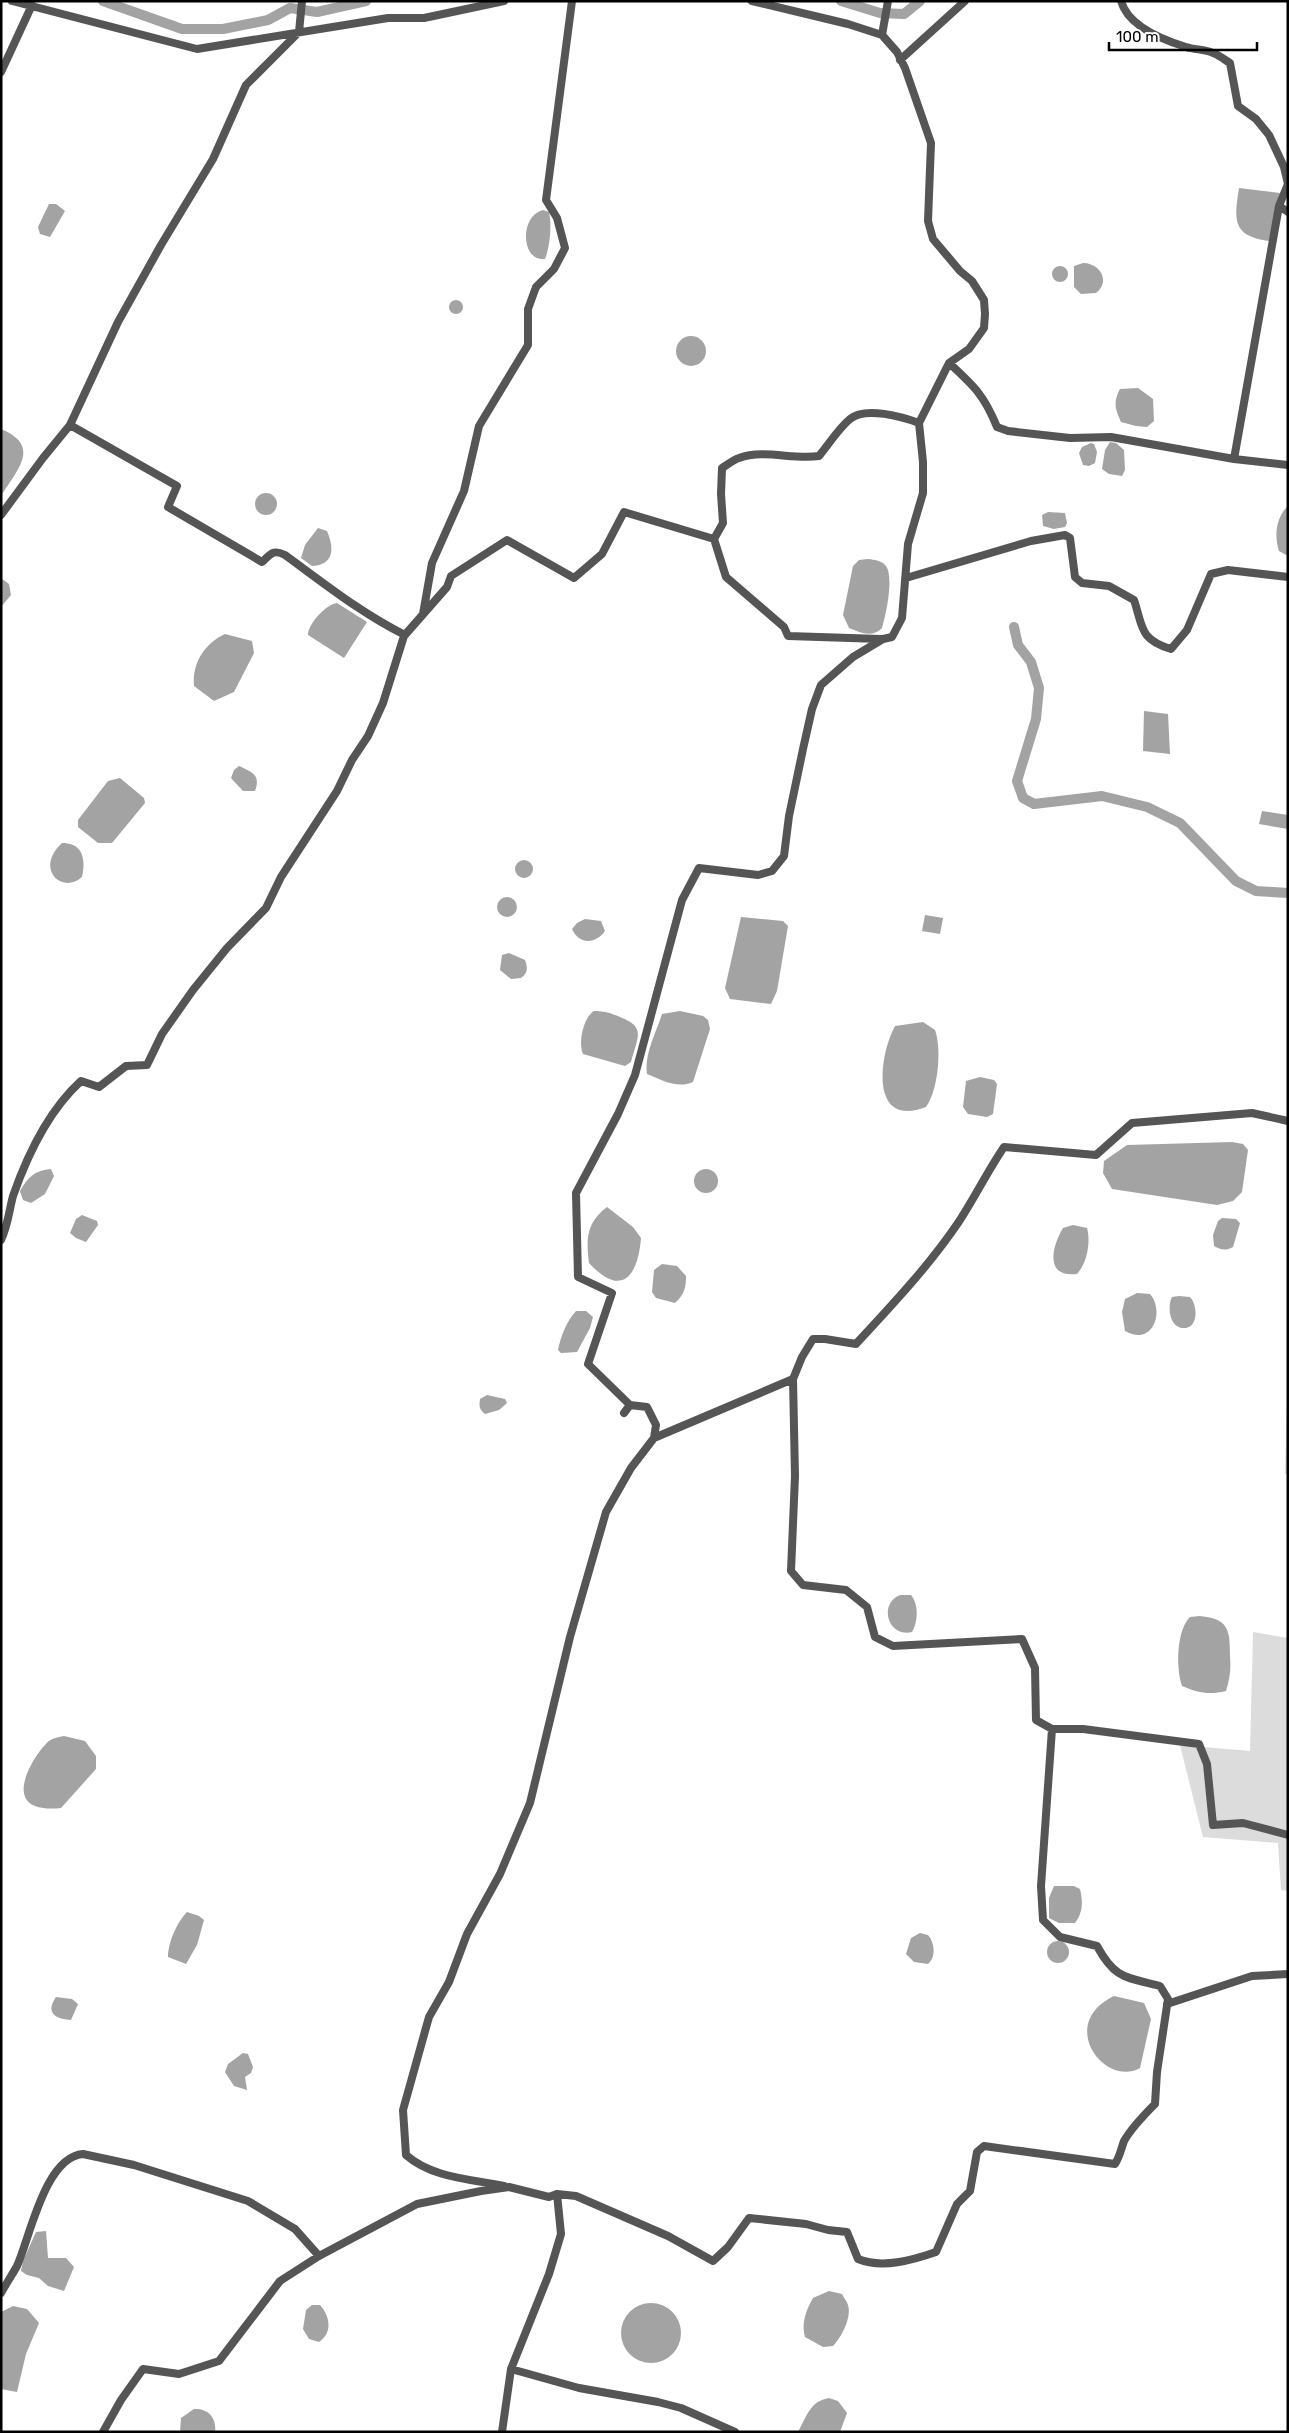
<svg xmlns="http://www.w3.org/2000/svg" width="1289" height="2433" viewBox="0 0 1289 2433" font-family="Rubik,sans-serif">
	<rect width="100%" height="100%" fill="#fff"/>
	<path fill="#dcdcdc" d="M 1287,1406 L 1288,1474 L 1285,1474 Z
		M 1253,1632 L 1288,1638 L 1288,1891 L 1281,1890 L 1278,1843 L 1203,1837 L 1180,1745 L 1250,1751 Z"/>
	<path fill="#a3a3a3" d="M 1239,188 L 1280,193 L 1269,241 C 1232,236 1234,220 1239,188 Z
		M 49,204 L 56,204 L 65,211 L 50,237 L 40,234 L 38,227 Z
		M 543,210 L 549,212 C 552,225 550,246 545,259 C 521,262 519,216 543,210 Z
		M 1083,263 C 1100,263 1111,281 1096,293 L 1081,294 L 1074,287 L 1074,266 Z
		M1052 274a8 8 0 1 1 16 0a8 8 0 1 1-16 0Z
		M449 307a7 7 0 1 1 14 0a7 7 0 1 1-14 0Z
		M676 351a15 15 0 1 1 30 0a15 15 0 1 1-30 0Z
		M 1138,388 L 1153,399 L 1154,421 L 1147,427 L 1136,426 L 1121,422 C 1115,409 1113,402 1120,389 Z
		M 1,429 C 42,446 17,470 1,496 Z
		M 1110,442 L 1116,443 L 1124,450 L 1125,470 L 1122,476 L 1109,474 L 1102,469 L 1105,450 Z
		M 1091,443 L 1094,444 L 1097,452 L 1095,463 L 1089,466 L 1083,465 L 1079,453 L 1082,447 Z
		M255 504a11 11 0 1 1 22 0a11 11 0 1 1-22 0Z
		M 1288,506 L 1288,556 L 1279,551 C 1274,536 1276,517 1288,506 Z
		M 1048,512 L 1065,513 L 1067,523 L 1065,527 L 1054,529 L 1043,526 L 1042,515 Z
		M 318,528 L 327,531 C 334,547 335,565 312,566 L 301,558 L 305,545 Z
		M 868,559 C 875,560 881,560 886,566 C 894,577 886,615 882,628 C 872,638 861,633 849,628 L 843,615 L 853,566 L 859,560 Z
		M 1,578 L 9,584 L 11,595 L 1,607 Z
		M 337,603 L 367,622 L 344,658 L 308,635 C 308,624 326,604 337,603 Z
		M 225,634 L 252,641 L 254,653 L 234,692 L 214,701 L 194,686 C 192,663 205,643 225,634 Z
		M 1144,711 L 1168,714 L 1170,754 L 1143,751 Z
		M 239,766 C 252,772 261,775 255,791 L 243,791 L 231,778 L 234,770 Z
		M 120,778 L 144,798 L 145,803 L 112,843 L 98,843 L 78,827 L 78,820 L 108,781 Z
		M 1262,811 L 1288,815 L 1288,829 L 1259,824 Z
		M 62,843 C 83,843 86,859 82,877 C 62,895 34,869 62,843 Z
		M515 869a9 9 0 1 1 18 0a9 9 0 1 1-18 0Z
		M497 907a10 10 0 1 1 20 0a10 10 0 1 1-20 0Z
		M 925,915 L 943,918 L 940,934 L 922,931 Z
		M 741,917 L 783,921 L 788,926 L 777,991 L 771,1004 L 730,999 L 725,988 Z
		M 585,919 L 601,921 L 605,931 C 596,944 579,945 572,929 L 577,923 Z
		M 509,953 L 525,960 C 528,968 528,973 521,978 L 511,979 L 500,970 L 502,955 Z
		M 594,1011 C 604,1011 611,1013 620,1017 C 647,1027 637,1038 631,1062 L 625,1066 L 583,1054 C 578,1043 583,1018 594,1011 Z
		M 680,1011 L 703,1016 L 708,1020 L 710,1029 L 693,1082 C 677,1089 662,1080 647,1074 C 644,1054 656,1033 662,1014 Z
		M 923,1022 L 935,1030 C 942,1049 938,1091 926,1107 C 869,1129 879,1055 895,1026 Z
		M 980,1077 L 994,1080 L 997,1084 L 993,1114 L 987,1117 L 968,1114 L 963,1107 L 966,1081 Z
		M 1232,1142 L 1243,1144 L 1248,1150 L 1242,1192 L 1233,1201 L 1217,1205 L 1112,1189 L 1103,1173 L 1104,1161 L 1127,1145 Z
		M694 1181a12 12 0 1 1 24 0a12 12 0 1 1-24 0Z
		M 51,1169 L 54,1176 L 45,1194 L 31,1203 L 23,1200 L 20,1191 C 28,1177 35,1170 51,1169 Z
		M 607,1207 L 633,1227 L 641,1238 C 638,1277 621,1298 589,1263 C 586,1239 586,1223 607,1207 Z
		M 82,1215 L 97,1221 L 98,1225 L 86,1242 L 76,1238 L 70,1233 L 76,1219 Z
		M 1222,1218 L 1236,1219 L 1240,1223 L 1233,1247 C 1225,1251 1221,1250 1214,1246 L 1213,1235 L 1218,1221 Z
		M 1073,1225 L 1087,1228 C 1091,1242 1087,1263 1077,1274 C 1044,1278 1052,1246 1063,1228 Z
		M 662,1264 L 677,1266 L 686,1276 C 686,1288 684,1295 675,1303 L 656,1298 L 652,1292 L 654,1270 Z
		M 1137,1293 L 1150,1294 C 1165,1311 1153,1347 1125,1331 L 1122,1312 L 1125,1299 Z
		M 1179,1296 L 1190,1297 C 1197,1304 1199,1326 1186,1328 C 1169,1330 1167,1306 1172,1297 Z
		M 576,1311 L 586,1311 L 593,1317 L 590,1328 L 577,1352 L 561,1353 L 558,1350 C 561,1336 566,1322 576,1311 Z
		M 487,1395 L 505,1399 L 507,1403 L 499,1410 L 485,1414 C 479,1409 479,1406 480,1399 Z
		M 900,1595 L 911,1595 C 919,1605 918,1622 912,1632 C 888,1638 878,1604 900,1595 Z
		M 1200,1616 C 1229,1619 1230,1630 1230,1656 C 1231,1669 1230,1678 1226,1691 C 1209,1695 1198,1693 1182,1686 C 1176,1669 1176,1631 1190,1617 Z
		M 64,1736 L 85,1741 L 96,1756 L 96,1769 L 61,1808 C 53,1809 43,1809 35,1806 C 8,1796 36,1752 49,1741 C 53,1738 59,1737 64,1736 Z
		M 1054,1886 L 1074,1886 L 1080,1889 C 1083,1901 1083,1913 1075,1923 L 1059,1923 L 1049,1918 L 1049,1898 Z
		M 187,1912 L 199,1916 L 204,1920 L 197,1945 L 186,1964 L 168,1957 C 168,1943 177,1922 187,1912 Z
		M 920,1933 L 928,1935 C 935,1943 936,1957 928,1964 L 914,1962 L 906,1954 L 911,1938 Z
		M1047 1952a11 11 0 1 1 22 0a11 11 0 1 1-22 0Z
		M 1114,1996 L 1144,2003 L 1151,2019 L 1140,2068 C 1105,2088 1056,2024 1114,1996 Z
		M 56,1997 L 72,1999 L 78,2004 L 71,2020 C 55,2019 45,2013 56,1997 Z
		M 243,2053 L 248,2054 L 253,2067 L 251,2073 L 245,2077 L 247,2090 L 234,2086 L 225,2072 L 228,2064 Z
		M 46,2231 L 48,2258 L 66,2258 L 74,2267 L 64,2291 L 48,2286 L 39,2278 L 27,2275 L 21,2271 L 23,2261 L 36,2232 Z
		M 829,2291 L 842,2294 C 843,2297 847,2301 848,2305 C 852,2318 841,2338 833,2346 L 823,2347 L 805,2337 C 801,2324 806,2310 813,2298 Z
		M621 2333a30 30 0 1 1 60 0a30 30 0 1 1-60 0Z
		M 312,2305 L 320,2305 C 330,2316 333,2333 319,2342 L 309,2339 L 303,2329 L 306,2310 Z
		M 13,2306 L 27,2309 L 39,2323 L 26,2354 L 17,2392 L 1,2389 L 1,2312 Z
		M 829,2398 L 838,2401 L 847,2413 L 840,2432 L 798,2432 C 807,2416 810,2401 829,2398 Z
		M 194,2409 C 208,2408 217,2418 215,2432 L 180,2432 L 181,2418 Z"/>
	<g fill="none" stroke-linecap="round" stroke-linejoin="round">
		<path stroke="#a3a3a3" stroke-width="10" d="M 103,1 L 182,29 L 223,29 L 268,20 L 290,8 L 317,12 L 366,1
			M 841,1 L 880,13 L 904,14 L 920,1
			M 1014,627 L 1018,645 L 1031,662 L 1039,688 L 1036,719 L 1017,781 L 1023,798 L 1034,804 L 1102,796 L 1147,807 L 1180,823 L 1236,881 L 1256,891 L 1288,893"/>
		<path stroke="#555" stroke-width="8" d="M 12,1 L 197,49 L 388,18 L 424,18 L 504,1
			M 752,1 L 848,24 L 882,35 L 888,1
			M 1121,1 C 1128,26 1163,40 1186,47 C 1195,50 1205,49 1213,53 C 1219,55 1225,60 1230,63 L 1238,106 L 1256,119 L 1269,135 L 1284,167 L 1288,184 L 1279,206 L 1288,212
			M 900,60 L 965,1
			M 1,72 L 32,5
			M 949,363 C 974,386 984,395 997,427 L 1008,431 L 1070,438 L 1111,437 L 1234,459 L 1288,465
			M 70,425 L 177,486 L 168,507 L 262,562 C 271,554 273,549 285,555 C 325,584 361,613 405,635
			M 1234,459 L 1279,206
			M 1,515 L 43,458 L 70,425 L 118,322 L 161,245 L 213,159 L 246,85 L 299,32 L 302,1
			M 714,539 L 726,577 L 784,627 L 788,636 L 881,639
			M 906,578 L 1031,541 L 1065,535 L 1070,538 L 1075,577 L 1082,583 L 1109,586 L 1134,600 C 1143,627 1139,639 1171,649 L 1187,630 L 1211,574 L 1228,570 L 1288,577
			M 423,614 L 432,563 L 464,491 L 479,426 L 528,345 L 528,309 L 536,287 L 554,269 L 565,248 L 557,218 L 546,200 L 572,1
			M 1,1240 C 8,1225 9,1211 13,1196 C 27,1156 49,1110 81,1081 L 99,1087 L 126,1066 L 147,1065 L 162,1034 L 193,990 L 227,948 L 266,908 L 281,877 L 337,791 L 352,760 L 368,736 L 383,703 L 404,636 L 447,587 L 451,576 L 507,540 L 574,578 L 602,554 L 624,512 L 714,539 L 723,523 L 721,494 L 722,468 C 727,465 733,460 739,458 C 764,449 794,460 819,456 C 829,444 838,429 850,419 C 865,406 903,417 919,423
			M 793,1379 L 795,1476 L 791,1571 L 803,1585 L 846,1590 L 867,1607 L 875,1637 L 893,1646 L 1022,1639 L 1035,1668 L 1036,1720 L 1052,1729
			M 630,1405 L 588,1364 L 612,1293 L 578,1277 L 576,1193 L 618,1114 L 635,1075 L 682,900 L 699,868 L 758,875 L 772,871 L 784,856 L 789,816 L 803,749 L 812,709 L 821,685 L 853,657 L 883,639 L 892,637 L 902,618 L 908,544 L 923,493 L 923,462 L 919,423 L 949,363 L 969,349 L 984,328 L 985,314 L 984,300 L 972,281 L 960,271 L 933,239 L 928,221 L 931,143 L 905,68 L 897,52 L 882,35
			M 624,1413 L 630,1405 L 647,1407 L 656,1425 L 654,1438
			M 1167,2004 L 1252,1976 L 1288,1974
			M 504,2186 C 471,2179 432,2178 406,2155 L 403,2110 L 429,2017 L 449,1982 L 467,1934 L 500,1874 L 530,1803 L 570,1637 L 606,1512 L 631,1468 L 654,1438 L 793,1379 L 802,1357 L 813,1339 L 825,1339 L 856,1344 C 892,1305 928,1267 958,1223 C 974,1199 987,1172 1004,1147 L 1096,1155 L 1132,1123 L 1252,1113 L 1288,1121
			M 1,2293 C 6,2284 12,2275 17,2266 C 30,2237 45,2157 83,2154 L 134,2165 L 248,2201 L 295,2229 L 319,2256
			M 511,2369 L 579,2388 L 658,2402 L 681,2408 L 735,2432
			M 103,2432 L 121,2400 L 143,2369 L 179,2374 L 219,2361 L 280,2281 L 319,2256 L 417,2204 L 481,2191 L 509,2187 L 549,2197 L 557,2194 L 576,2196 L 668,2236 L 713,2261 L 728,2247 L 749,2218 L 806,2224 L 828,2230 L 847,2232 L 858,2259 C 882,2269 913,2260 936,2252 L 957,2204 L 970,2191 L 977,2152 L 984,2146 L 1115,2164 C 1120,2156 1121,2149 1124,2141 C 1132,2127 1144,2115 1155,2104 L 1157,2072 L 1168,1999 L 1160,1986 C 1125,1977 1115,1979 1097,1946 L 1060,1937 L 1043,1920 L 1041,1886 L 1052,1729 L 1083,1729 L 1199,1744 L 1207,1764 L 1213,1825 L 1243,1823 L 1288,1835
			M 502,2432 L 511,2369 L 549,2274 L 561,2234 L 557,2194"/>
	</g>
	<rect width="1289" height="2433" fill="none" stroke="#000000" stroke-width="5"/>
	<path d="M1109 42v8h148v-8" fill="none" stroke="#000000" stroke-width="2.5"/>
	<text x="1116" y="42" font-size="15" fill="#000000" stroke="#ffffff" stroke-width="4" paint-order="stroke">100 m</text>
</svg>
